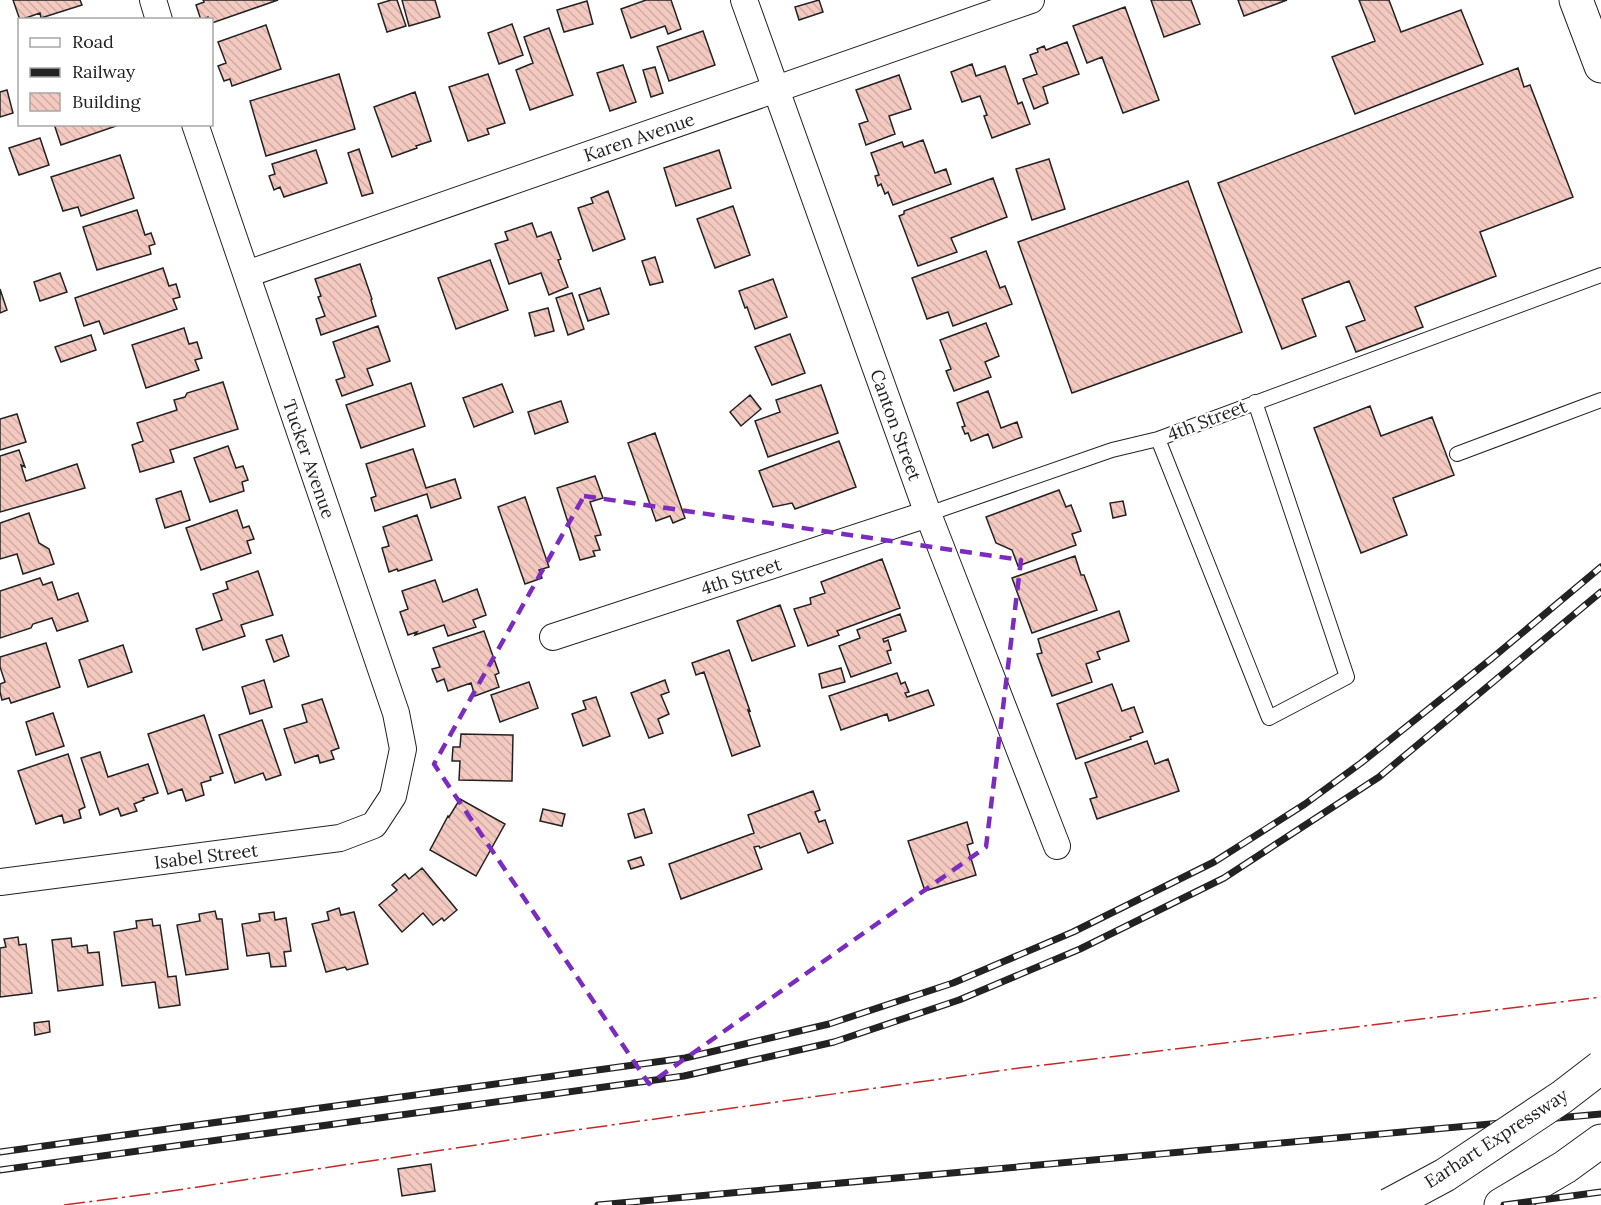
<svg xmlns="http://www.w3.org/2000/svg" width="1601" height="1205" viewBox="0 0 1601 1205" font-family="Lora,serif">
	<defs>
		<pattern id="building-back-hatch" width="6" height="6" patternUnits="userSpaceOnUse" patternTransform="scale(1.5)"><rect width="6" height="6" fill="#f3c9c0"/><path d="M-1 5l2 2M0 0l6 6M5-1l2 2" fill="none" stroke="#d0aca5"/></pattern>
	</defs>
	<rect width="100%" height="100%" fill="#fff"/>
	<path fill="url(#building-back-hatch)" stroke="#222" stroke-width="1.5" d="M 13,0 L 80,0 L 82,5 L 41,18 L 40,13 L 20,20 Z
		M 203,0 L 278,0 L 212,23 L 212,20 L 209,20 L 208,17 L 201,20 L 196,5 L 204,2 Z
		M 391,0 L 397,0 L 406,26 L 387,32 L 378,4 Z
		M 402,0 L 435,0 L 440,17 L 409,26 Z
		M 646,0 L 671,0 L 681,29 L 668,34 L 665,26 L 631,38 L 621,9 Z
		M 819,0 L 823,12 L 799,20 L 795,7 Z
		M 1151,0 L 1191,0 L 1200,24 L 1164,37 Z
		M 1238,0 L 1287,0 L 1244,16 Z
		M 1359,0 L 1389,0 L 1401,32 L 1461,10 L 1483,64 L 1355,114 L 1332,57 L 1375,41 Z
		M 587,1 L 593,24 L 564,32 L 557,10 Z
		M 1125,7 L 1159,100 L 1123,113 L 1102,57 L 1087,63 L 1073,26 Z
		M 512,24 L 523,55 L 499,64 L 488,33 Z
		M 266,25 L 281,69 L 232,86 L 230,79 L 224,81 L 218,66 L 226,63 L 218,42 Z
		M 549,28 L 573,95 L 530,110 L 516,70 L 533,63 L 524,37 Z
		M 703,31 L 715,65 L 669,81 L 657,47 Z
		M 1067,42 L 1079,74 L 1043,87 L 1048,103 L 1034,109 L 1023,79 L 1037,74 L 1030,55 L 1038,52 L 1037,49 L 1044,46 L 1046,50 Z
		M 972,64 L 976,76 L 1005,66 L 1018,104 L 1022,102 L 1030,124 L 992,138 L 984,116 L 987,115 L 980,96 L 962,102 L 951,72 Z
		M 623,65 L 636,102 L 610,111 L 597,73 Z
		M 655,67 L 663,93 L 651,97 L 643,70 Z
		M 1518,68 L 1524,87 L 1530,85 L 1573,197 L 1480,232 L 1496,276 L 1415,307 L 1423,327 L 1356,352 L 1346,327 L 1365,320 L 1349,281 L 1302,299 L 1316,336 L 1282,349 L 1218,183 Z
		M 339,74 L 355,129 L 266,156 L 250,101 Z
		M 488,74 L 505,123 L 487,129 L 489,134 L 468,141 L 449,87 Z
		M 899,75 L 911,109 L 889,116 L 895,134 L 866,145 L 859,124 L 868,121 L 856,90 Z
		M 7,90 L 13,113 L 0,117 L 0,92 Z
		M 415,92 L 431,141 L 416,146 L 417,148 L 392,157 L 374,107 Z
		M 54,124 L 119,124 L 119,125 L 61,145 Z
		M 40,138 L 49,165 L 19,175 L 9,148 Z
		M 923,140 L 935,173 L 946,169 L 951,184 L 893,205 L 888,192 L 885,194 L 881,184 L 878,186 L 875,176 L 879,175 L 871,153 L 902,142 L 904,147 Z
		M 359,149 L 373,193 L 362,196 L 348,153 Z
		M 316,150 L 327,183 L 284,197 L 280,187 L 274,190 L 269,176 L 275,174 L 272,164 Z
		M 719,150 L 731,188 L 676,206 L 664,168 Z
		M 120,155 L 134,198 L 81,216 L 78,207 L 63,211 L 51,177 Z
		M 1049,159 L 1065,209 L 1032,220 L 1016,169 Z
		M 993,178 L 1007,217 L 951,238 L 957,252 L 918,266 L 899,216 L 904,214 L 904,211 Z
		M 1188,181 L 1242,332 L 1072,393 L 1018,242 Z
		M 608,191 L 625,239 L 593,251 L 578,208 L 593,203 L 591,198 Z
		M 733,206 L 750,255 L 715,268 L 697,219 Z
		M 137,210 L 145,235 L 151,233 L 155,244 L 149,246 L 151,254 L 97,270 L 83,227 Z
		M 532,223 L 537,237 L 551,232 L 561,259 L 558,260 L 568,287 L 549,295 L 541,273 L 509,284 L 495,244 L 508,240 L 505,232 Z
		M 986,251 L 1000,288 L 1005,286 L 1012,304 L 953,326 L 948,312 L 927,319 L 912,278 Z
		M 655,257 L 663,282 L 650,285 L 642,261 Z
		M 490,260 L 508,310 L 456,329 L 438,278 Z
		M 360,264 L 372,299 L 371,300 L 376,316 L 321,335 L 316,319 L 325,316 L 318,297 L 321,296 L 315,279 Z
		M 163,268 L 169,286 L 176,284 L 180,297 L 173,299 L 177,309 L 104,334 L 99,321 L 84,326 L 75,298 Z
		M 60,273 L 67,292 L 40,301 L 34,282 Z
		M 773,279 L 787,317 L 755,329 L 747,307 L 745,308 L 739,291 Z
		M 600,288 L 609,314 L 588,321 L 579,295 Z
		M 0,289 L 7,310 L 0,313 Z
		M 572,293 L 584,329 L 568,335 L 556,298 Z
		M 548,308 L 554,331 L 535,336 L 529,313 Z
		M 986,323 L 999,356 L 985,362 L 991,377 L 954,391 L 946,371 L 951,369 L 940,340 Z
		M 378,326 L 390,361 L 367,369 L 373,385 L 342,396 L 336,380 L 345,377 L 333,342 Z
		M 184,328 L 189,344 L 197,342 L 202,358 L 195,360 L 199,370 L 146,388 L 132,345 Z
		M 790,334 L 805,373 L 772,385 L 755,347 Z
		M 91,335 L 96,350 L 61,362 L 55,347 Z
		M 223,382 L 238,429 L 170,450 L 174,462 L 140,472 L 132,445 L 143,441 L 137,423 L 177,410 L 174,400 L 185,397 L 187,393 Z
		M 411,383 L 425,426 L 361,448 L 346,405 Z
		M 502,384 L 513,412 L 474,427 L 463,398 Z
		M 821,385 L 838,433 L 768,457 L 755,421 L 780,412 L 776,400 Z
		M 988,391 L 1001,428 L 1017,422 L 1022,437 L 993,448 L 988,434 L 971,441 L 968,433 L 965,434 L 962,427 L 965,426 L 957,403 Z
		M 750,395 L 761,409 L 741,426 L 730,412 Z
		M 561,401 L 568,422 L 535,434 L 528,412 Z
		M 1370,406 L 1381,436 L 1432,417 L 1454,475 L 1393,498 L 1407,535 L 1361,553 L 1314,428 Z
		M 17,414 L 26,442 L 0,450 L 0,419 Z
		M 655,433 L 685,518 L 673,523 L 670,516 L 656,521 L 628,443 Z
		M 839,441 L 856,487 L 795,509 L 792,503 L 773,507 L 759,471 Z
		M 228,446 L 236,468 L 243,466 L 248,480 L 242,482 L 244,491 L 210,502 L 194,458 Z
		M 413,449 L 426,488 L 455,479 L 461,498 L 431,508 L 427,494 L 375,511 L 371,498 L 376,496 L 366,464 Z
		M 19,450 L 25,467 L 21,465 L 26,481 L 77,464 L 85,488 L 0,512 L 0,456 Z
		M 595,476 L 603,498 L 590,502 L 601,535 L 595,536 L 600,550 L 593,551 L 595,556 L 580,560 L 557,488 Z
		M 1059,490 L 1066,507 L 1071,505 L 1081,531 L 1072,534 L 1076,545 L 1018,566 L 1012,550 L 996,543 L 986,517 Z
		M 181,491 L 190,520 L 165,528 L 156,499 Z
		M 525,497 L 549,567 L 539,570 L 542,578 L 525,584 L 498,507 Z
		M 1123,501 L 1126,515 L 1113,518 L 1110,503 Z
		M 237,510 L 243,528 L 249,526 L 254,539 L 247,541 L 251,553 L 201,570 L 186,528 Z
		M 29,513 L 39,543 L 49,549 L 54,564 L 23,574 L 17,554 L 0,559 L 0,523 Z
		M 417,515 L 432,560 L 398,571 L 397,569 L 389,572 L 382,548 L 389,546 L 383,527 Z
		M 1075,556 L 1081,575 L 1084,575 L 1097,610 L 1032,633 L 1012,578 Z
		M 882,559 L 900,608 L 837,631 L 839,635 L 808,646 L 794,609 L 811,604 L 810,598 L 825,593 L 821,582 Z
		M 258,571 L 273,615 L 241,625 L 245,636 L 203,650 L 196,629 L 222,620 L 213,594 L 228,589 L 226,582 Z
		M 40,578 L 43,585 L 52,582 L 58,600 L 78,593 L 88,621 L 57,631 L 52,618 L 33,624 L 31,628 L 0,638 L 0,591 Z
		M 435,580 L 443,602 L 477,589 L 486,615 L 473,620 L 476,627 L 448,636 L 444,625 L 415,635 L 417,632 L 408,635 L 400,612 L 408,609 L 402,591 Z
		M 780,605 L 795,646 L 752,661 L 737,621 Z
		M 1119,611 L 1129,641 L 1097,652 L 1100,659 L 1086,664 L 1092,682 L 1052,696 L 1037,654 L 1042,653 L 1038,639 Z
		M 900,614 L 906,631 L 883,639 L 884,642 L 888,640 L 891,650 L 887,651 L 891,663 L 851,677 L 839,646 L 860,638 L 857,630 Z
		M 484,631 L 499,673 L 495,675 L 499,687 L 475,696 L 471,683 L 448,691 L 444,679 L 437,682 L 432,669 L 440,667 L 433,648 Z
		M 282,635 L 289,656 L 274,662 L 266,640 Z
		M 46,643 L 60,687 L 11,703 L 9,698 L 2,700 L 0,692 L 0,684 L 5,682 L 0,667 L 0,657 Z
		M 123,645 L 132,672 L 88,687 L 79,660 Z
		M 729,650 L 750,711 L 748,710 L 760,746 L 732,756 L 704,672 L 696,675 L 692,663 Z
		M 841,668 L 845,682 L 822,688 L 819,674 Z
		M 897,673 L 901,684 L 905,682 L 909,692 L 905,693 L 907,697 L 928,690 L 934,705 L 889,721 L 887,714 L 841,730 L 829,696 Z
		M 264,680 L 272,707 L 250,714 L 242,687 Z
		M 665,680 L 669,692 L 661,695 L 669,714 L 658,719 L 663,733 L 649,738 L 631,693 Z
		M 529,682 L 538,708 L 500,722 L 491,695 Z
		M 1112,684 L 1122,711 L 1134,707 L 1143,732 L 1130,737 L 1131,739 L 1076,759 L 1057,704 Z
		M 596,697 L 610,736 L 583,746 L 572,714 L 586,709 L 583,701 Z
		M 322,699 L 339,748 L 331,751 L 334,759 L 320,763 L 318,755 L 295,763 L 284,729 L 307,722 L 302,705 Z
		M 53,713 L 64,746 L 36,755 L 26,722 Z
		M 204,715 L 223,773 L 210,777 L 211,780 L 201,783 L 204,795 L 186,801 L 182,789 L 168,794 L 148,734 Z
		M 262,720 L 281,775 L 266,780 L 263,773 L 235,783 L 219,735 Z
		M 461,734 L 513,735 L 512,781 L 459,780 L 460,761 L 452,761 L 453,747 L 460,747 Z
		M 1147,741 L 1155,764 L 1168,759 L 1179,791 L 1097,819 L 1090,799 L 1097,797 L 1085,763 Z
		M 100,752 L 108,777 L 148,764 L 158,793 L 143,798 L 144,800 L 134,804 L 137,811 L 121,816 L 118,808 L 100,815 L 81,758 Z
		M 68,754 L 85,807 L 79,810 L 81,818 L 64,823 L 62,815 L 36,824 L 18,771 Z
		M 813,791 L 820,810 L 815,812 L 819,822 L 825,820 L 833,843 L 808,853 L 800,833 L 760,848 L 759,846 L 754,847 L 762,869 L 681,899 L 669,864 L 754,833 L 748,815 Z
		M 460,799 L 505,824 L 476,876 L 430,850 L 448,816 L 449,817 Z
		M 543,809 L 565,814 L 562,826 L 540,821 Z
		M 644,809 L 652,833 L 635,838 L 628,814 Z
		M 967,822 L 973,843 L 967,845 L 976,875 L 925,891 L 908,841 Z
		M 641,857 L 644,865 L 631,869 L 628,861 Z
		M 422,868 L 457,910 L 444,921 L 442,918 L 433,925 L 423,913 L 402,932 L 379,905 L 397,890 L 392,885 L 405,874 L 409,879 Z
		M 339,908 L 341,915 L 354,912 L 368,964 L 347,970 L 345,967 L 326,972 L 312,924 L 329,920 L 327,912 Z
		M 215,911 L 217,919 L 222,919 L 228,969 L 186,975 L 177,925 L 200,921 L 199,914 Z
		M 274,912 L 275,920 L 286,918 L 291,951 L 284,952 L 286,966 L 271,967 L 269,953 L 247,956 L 242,924 L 260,921 L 259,914 Z
		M 152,919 L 153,926 L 160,925 L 168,977 L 176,976 L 180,1005 L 159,1008 L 155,982 L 122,986 L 114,932 L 137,928 L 136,921 Z
		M 18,937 L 19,945 L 26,944 L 32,993 L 0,997 L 0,948 L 6,947 L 4,939 Z
		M 71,938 L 72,947 L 87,945 L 88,953 L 99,952 L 103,985 L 58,991 L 52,940 Z
		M 49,1021 L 50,1032 L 35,1035 L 34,1023 Z
		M 431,1164 L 435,1191 L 402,1196 L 398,1169 Z"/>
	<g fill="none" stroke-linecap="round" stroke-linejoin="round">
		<defs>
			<path id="lane" d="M 1158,439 L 1269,718 L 1347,677 L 1255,402
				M 1457,454 L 1601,400
				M 928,514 L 1112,450 L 1158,439 L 1601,275"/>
			<path id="street" d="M 153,0 L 159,20
				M 744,0 L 928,514 L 1057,846
				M 247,274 L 1031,0
				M 553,637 L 928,514
				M 0,882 L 340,838 L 374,825 L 393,796 L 403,749 L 396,713 L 195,124"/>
			<path id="secondary" d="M 1576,0 L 1601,66"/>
			<path id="highway" d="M 1501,1205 L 1565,1167 L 1601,1141"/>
		</defs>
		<use href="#lane" stroke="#222" stroke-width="16"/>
		<use href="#street" stroke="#222" stroke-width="28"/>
		<use href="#secondary" stroke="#222" stroke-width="35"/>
		<use href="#highway" stroke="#222" stroke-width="35"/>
		<use href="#lane" stroke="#fff" stroke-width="14"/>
		<use href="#street" stroke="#fff" stroke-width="26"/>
		<use href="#secondary" stroke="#fff" stroke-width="33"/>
		<use href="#highway" stroke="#fff" stroke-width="33"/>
		<defs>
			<path id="rail" d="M 0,1152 L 685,1058 L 829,1024 L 953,983 L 1073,932 L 1214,862 L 1305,804 L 1361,763 L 1491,659 L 1601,567
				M 0,1170 L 684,1076 L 834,1042 L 959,1000 L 1080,949 L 1224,878 L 1379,777 L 1601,592
				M 598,1205 L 1601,1114
				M 1504,1205 L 1601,1192"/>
		</defs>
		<use href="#rail" stroke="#222" stroke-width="7"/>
		<use href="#rail" stroke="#fff" stroke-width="4.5" stroke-dasharray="14" stroke-linecap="butt"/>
		<defs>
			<path id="highway-bridge" d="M 1389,1205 L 1445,1175 L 1562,1097 L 1601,1067"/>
		</defs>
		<use href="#highway-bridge" stroke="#222" stroke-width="35" stroke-linecap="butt"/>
		<use href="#highway-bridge" stroke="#fff" stroke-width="33"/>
		<path stroke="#c62828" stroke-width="1.5" stroke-dasharray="21 4.5 3 4.5" stroke-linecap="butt" d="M 64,1205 L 171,1191 L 569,1131 L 1019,1068 L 1601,997"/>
	</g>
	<path fill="none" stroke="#7b2cbf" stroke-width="4.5" stroke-dasharray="12 8" stroke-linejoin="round" d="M 584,496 L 1021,560 L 986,847 L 649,1084 L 434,764 Z"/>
	<g text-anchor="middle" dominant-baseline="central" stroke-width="4.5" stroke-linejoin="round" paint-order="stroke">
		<g font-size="18" fill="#222" stroke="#fff">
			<text transform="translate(639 137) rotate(-19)">Karen Avenue</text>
			<text transform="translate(1207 420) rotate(-21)">4th Street</text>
			<text transform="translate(896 425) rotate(70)">Canton Street</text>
			<text transform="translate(309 459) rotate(71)">Tucker Avenue</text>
			<text transform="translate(741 576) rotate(-18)">4th Street</text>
			<text transform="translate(206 856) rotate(-7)">Isabel Street</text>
			<text transform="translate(1496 1138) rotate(-33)">Earhart Expressway</text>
		</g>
	</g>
	<rect x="18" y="18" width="195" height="108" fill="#ffffff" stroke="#a7a7a7" stroke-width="1.5"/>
	<rect x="30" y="38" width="30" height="9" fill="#ffffff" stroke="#a7a7a7" stroke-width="1.5"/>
	<text x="72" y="48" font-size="18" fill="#222222">Road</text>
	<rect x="30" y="68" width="30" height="9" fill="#222222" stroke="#a7a7a7" stroke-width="1.5"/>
	<text x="72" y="78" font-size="18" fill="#222222">Railway</text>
	<rect x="30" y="93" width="30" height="18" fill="url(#building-back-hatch)" stroke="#a7a7a7" stroke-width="1.5"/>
	<text x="72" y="108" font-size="18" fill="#222222">Building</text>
</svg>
